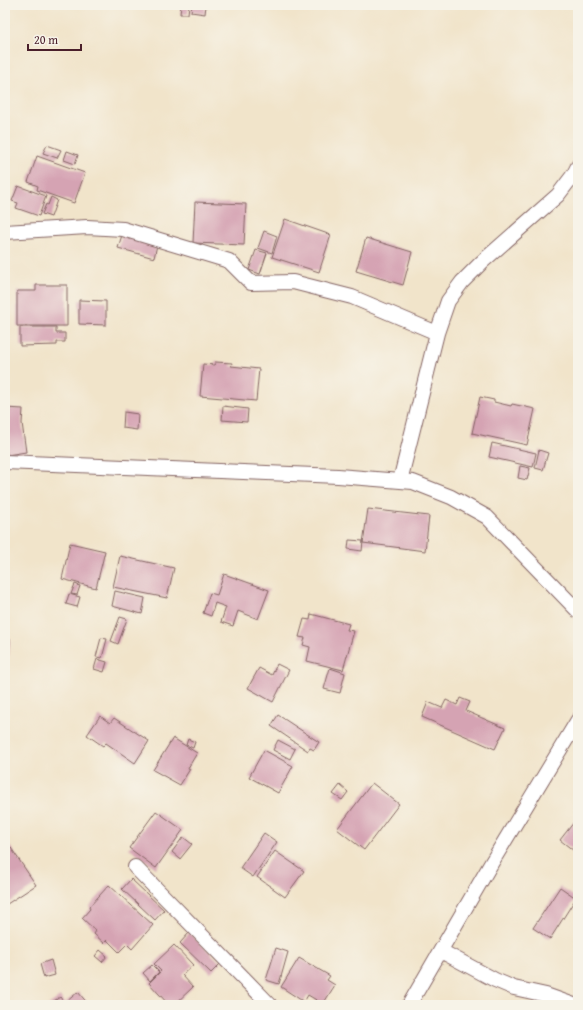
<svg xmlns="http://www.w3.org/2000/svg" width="583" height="1010" viewBox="0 0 583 1010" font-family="'Gentium Book Plus',serif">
	<rect width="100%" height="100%" fill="#f7f3e8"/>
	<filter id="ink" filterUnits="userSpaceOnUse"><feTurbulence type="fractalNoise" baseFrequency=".025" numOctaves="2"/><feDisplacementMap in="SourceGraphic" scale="8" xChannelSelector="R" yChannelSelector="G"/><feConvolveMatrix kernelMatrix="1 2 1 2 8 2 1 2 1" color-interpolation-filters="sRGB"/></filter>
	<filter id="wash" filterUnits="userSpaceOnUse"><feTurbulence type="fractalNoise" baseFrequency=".012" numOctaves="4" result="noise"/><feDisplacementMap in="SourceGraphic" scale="16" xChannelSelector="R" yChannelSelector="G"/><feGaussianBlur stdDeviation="0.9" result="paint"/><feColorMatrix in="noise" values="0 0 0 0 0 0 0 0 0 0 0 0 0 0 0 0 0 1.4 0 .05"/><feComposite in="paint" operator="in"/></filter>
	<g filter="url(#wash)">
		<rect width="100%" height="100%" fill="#f1e4ca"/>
		<g id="blocks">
			<path fill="#d5a3b3" d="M 181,5 L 189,5 L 188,14 L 180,14 Z
				M 192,5 L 206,5 L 205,14 L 191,12 Z
				M 47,145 L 61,150 L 57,158 L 43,153 Z
				M 67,151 L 78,155 L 75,164 L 64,160 Z
				M 37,156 L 85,173 L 74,203 L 37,190 L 38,186 L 28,182 Z
				M 18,186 L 46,196 L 39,216 L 16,208 L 18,203 L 12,201 Z
				M 51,197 L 57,200 L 51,217 L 42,214 L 46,204 L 48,205 Z
				M 195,202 L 246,204 L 244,245 L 193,243 Z
				M 285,219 L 331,235 L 319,272 L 272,257 Z
				M 264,231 L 277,236 L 272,253 L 258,248 Z
				M 122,235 L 157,245 L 154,258 L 118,248 Z
				M 366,238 L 412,252 L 403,285 L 356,271 Z
				M 256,250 L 267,253 L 260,274 L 249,270 Z
				M 36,285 L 67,285 L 67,326 L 17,326 L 17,291 L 36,291 Z
				M 79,300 L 106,301 L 106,325 L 79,324 Z
				M 20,327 L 56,327 L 56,333 L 65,333 L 65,342 L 57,342 L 57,345 L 20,346 Z
				M 215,362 L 232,363 L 231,366 L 259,369 L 256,401 L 200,396 L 203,364 L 215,365 Z
				M 480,397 L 494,400 L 494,402 L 511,406 L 512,404 L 535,409 L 527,445 L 472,433 Z
				M 223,406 L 248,409 L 247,422 L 222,420 Z
				M 5,408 L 23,409 L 22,423 L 26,452 L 7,455 L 5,440 Z
				M 124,412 L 138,414 L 137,430 L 123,428 Z
				M 492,443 L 536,453 L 533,467 L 489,457 Z
				M 539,450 L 548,453 L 543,470 L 535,468 Z
				M 520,466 L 530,468 L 527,480 L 518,478 Z
				M 368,509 L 429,516 L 425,551 L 363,543 Z
				M 349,540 L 363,541 L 362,551 L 348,549 Z
				M 70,543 L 105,551 L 96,588 L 62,579 Z
				M 120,556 L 174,568 L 167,598 L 113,587 Z
				M 224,574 L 269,590 L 258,619 L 238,611 L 233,626 L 221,622 L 226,607 L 215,603 L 211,616 L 203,613 L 210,593 L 217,595 Z
				M 75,584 L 80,586 L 77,595 L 71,594 Z
				M 115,591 L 145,598 L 142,614 L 112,606 Z
				M 69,594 L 80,597 L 77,607 L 66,604 Z
				M 311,614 L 349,624 L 347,630 L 354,631 L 343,670 L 307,661 L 310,647 L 303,645 L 305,638 L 299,637 L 304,619 L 310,620 Z
				M 120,617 L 127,619 L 118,644 L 111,641 Z
				M 101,638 L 107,639 L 102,658 L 96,657 Z
				M 5,639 L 10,639 L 9,656 L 5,656 Z
				M 97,659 L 107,662 L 104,672 L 94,669 Z
				M 277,664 L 289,670 L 273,702 L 248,688 L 259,668 L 272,675 Z
				M 330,668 L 345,673 L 340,693 L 324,689 Z
				M 460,698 L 470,702 L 466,711 L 505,728 L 495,749 L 422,717 L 428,702 L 442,708 L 446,700 L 457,705 Z
				M 278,715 L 319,742 L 314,750 L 310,748 L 308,751 L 271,726 Z
				M 100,716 L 110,723 L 114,718 L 149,741 L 135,763 L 106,743 L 103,746 L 87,735 Z
				M 173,738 L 197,753 L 188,768 L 190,769 L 180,785 L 153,770 Z
				M 188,739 L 195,742 L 193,748 L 186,745 Z
				M 278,740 L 295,749 L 290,759 L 273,750 Z
				M 264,750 L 293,766 L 278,793 L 249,777 Z
				M 372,783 L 399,804 L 364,850 L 337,829 Z
				M 340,785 L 348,792 L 342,800 L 333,794 Z
				M 156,811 L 183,830 L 156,868 L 129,848 Z
				M 578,817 L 578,854 L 560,840 Z
				M 264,833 L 277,842 L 253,877 L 240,868 Z
				M 183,837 L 192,844 L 180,859 L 172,852 Z
				M 5,839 L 36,885 L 7,904 L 5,902 Z
				M 275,851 L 304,871 L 285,897 L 257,877 Z
				M 131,879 L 164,910 L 155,920 L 122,889 Z
				M 109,885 L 153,925 L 132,949 L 127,944 L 119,952 L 107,940 L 104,943 L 94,934 L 96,931 L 82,918 L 90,909 L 89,907 Z
				M 560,887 L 576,898 L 550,939 L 533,928 Z
				M 189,933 L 221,963 L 211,973 L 180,943 Z
				M 174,945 L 193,965 L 182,975 L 193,987 L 174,1005 L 169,1005 L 149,983 L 161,971 L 154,964 Z
				M 276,948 L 288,952 L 279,984 L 266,980 Z
				M 100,950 L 107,956 L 102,962 L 95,956 Z
				M 299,958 L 330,976 L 327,980 L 335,985 L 323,1004 L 308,995 L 304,1002 L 281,987 Z
				M 51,960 L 55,975 L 44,978 L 40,964 Z
				M 152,965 L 159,972 L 150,981 L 143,973 Z
				M 78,992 L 89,1005 L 69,1005 L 66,1002 Z
				M 60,997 L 66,1005 L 48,1005 Z
				M 478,1002 L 487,1005 L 477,1005 Z"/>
		</g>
	</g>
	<g filter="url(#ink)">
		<use href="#blocks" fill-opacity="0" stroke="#846463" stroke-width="1"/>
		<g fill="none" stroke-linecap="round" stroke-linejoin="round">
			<defs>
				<path id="minor" d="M 5,232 L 87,227 L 123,229 L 229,261 L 251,283 L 293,282 L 352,297 L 437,333
					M 5,462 L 338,476 L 413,482 L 451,497 L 487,517 L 578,611
					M 400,481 L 437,333 L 448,301 L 462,282 L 482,262 L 558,195 L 574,174 L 578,166
					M 135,867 L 270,1005
					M 441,951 L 495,980 L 514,988 L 546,995 L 574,1005
					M 409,1005 L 492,862 L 578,720"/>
			</defs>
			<use href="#minor" stroke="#846463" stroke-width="16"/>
			<use href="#minor" stroke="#fff" stroke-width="14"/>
		</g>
	</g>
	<rect width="583" height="1010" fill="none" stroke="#f7f3e8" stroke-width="20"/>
	<path d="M28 44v6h53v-6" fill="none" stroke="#4a1f2b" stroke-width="2"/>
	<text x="34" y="44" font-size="12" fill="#4a1f2b" stroke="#f7f3e8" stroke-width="3" paint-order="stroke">20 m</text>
</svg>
